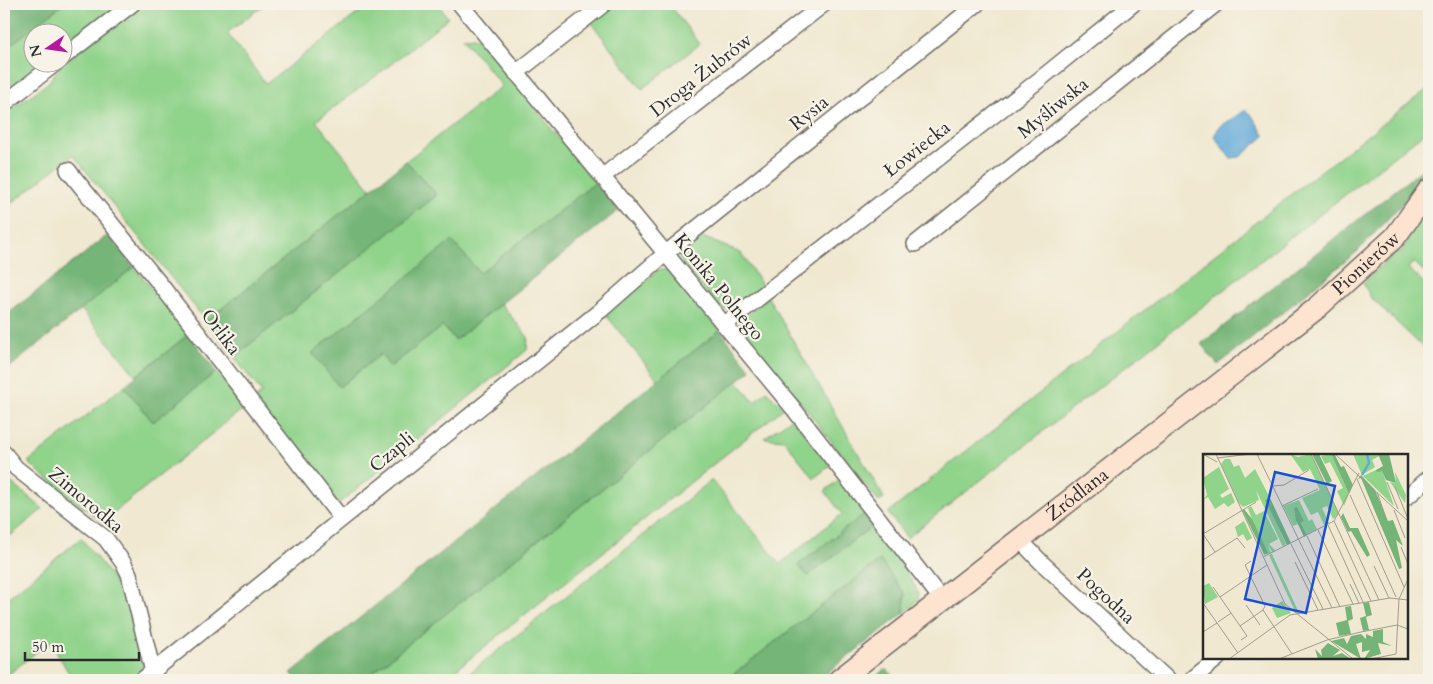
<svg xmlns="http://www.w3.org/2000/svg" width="1433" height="684" viewBox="0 0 1433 684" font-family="Cardo,serif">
	<rect width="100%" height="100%" fill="#f7f3e8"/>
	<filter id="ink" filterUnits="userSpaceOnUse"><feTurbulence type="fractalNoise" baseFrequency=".02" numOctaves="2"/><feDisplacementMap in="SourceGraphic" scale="10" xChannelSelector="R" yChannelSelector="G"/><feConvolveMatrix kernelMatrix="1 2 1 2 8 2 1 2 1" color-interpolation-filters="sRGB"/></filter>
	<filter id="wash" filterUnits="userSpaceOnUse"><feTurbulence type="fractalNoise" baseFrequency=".0096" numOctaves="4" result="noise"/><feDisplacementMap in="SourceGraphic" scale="20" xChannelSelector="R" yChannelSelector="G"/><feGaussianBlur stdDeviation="1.12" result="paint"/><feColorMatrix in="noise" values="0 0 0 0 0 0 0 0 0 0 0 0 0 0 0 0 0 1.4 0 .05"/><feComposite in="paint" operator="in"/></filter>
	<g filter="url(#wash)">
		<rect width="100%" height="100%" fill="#f0e8d0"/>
		<path fill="#90d38b" stroke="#5e7f5b" d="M 63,4 L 124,4 L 63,53 L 62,32 L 32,32 L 32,62 L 50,63 L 10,90 L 5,87 L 4,50 Z
			M 139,4 L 265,4 L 227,33 L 266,84 L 370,4 L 438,4 L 448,18 L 385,69 L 316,121 L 371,189 L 206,321 L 73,155 L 4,209 L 4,112 L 20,103 L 48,83 L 61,65 Z
			M 612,4 L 669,4 L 700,44 L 642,89 L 590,21 Z
			M 474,37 L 482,42 L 595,183 L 480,273 L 452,241 L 339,387 L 381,354 L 390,367 L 443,326 L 455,340 L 501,304 L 528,337 L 527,350 L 338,504 L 254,400 L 262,393 L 234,357 L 437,195 L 406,161 L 502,86 L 463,38 Z
			M 1429,88 L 1429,129 L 907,538 L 888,513 L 1308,181 Z
			M 1429,208 L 1429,276 L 1414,262 L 1408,268 L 1429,288 L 1429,353 L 1371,298 L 1363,283 L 1395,252 L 1401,252 L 1406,245 L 1404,241 Z
			M 695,234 L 741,253 L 764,288 L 733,311 L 720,309 L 683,265 L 678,256 L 679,248 Z
			M 134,267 L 189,334 L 136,376 L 81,309 Z
			M 658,270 L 668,270 L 697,300 L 720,330 L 658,380 L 606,315 Z
			M 768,297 L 884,498 L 879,502 L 739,324 L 742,319 Z
			M 216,372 L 244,408 L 102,522 L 64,493 L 28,462 L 124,386 L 153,422 Z
			M 737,381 L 754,402 L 767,391 L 784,408 L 443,680 L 363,680 Z
			M 792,418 L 831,465 L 814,478 L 784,440 L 764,438 Z
			M 841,478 L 868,511 L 798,565 L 808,576 L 877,522 L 917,590 L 919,600 L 904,613 L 905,594 L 880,560 L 726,680 L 461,680 L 712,480 L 780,564 L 842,514 L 825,491 Z
			M 7,479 L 43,509 L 4,541 L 4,482 Z
			M 81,538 L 118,585 L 122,582 L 130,597 L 146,666 L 142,673 L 133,680 L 73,680 L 50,641 L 4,678 L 4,601 Z"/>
		<path fill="#74b577" stroke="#507051" d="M 4,4 L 63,4 L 4,50 Z
			M 406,161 L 437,195 L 234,357 L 206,321 Z
			M 1425,167 L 1411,194 L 1358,251 L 1218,365 L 1201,344 Z
			M 595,183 L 619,210 L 455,340 L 443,326 L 390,367 L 381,354 L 339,387 L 312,353 L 452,241 L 480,273 Z
			M 108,235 L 134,267 L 4,372 L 4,317 Z
			M 720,330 L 751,370 L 363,680 L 297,680 L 291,673 Z
			M 189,334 L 216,372 L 153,422 L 124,386 Z
			M 868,511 L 877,522 L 808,576 L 798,565 Z
			M 880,560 L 905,594 L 904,613 L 818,680 L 726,680 Z
			M 886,669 L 898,680 L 872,680 Z"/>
		<path fill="#63aad9" stroke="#476a82" d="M 1246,110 L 1251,114 L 1265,136 L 1240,157 L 1230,158 L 1214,136 L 1220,126 Z"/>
	</g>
	<g filter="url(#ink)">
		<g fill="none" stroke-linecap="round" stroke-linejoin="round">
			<defs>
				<path id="street" d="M 460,4 L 793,408 L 942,600
					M 62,58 L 132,4
					M 516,73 L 604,4
					M 4,104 L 57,62
					M 68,170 L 160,284 L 341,518
					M 602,177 L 824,4
					M 915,244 L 1216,4
					M 724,325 L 1039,80 L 1133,4
					M 4,453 L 16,468 L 106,539 L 124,564 L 129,574 L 153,672
					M 1407,497 L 1429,478
					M 1019,539 L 1041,562 L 1168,680
					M 142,680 L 601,310 L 666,253 L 977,4
					M 1191,680 L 1218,658"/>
				<g id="secondary">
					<path id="s1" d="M 839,680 L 1317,308 L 1395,237 L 1429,190"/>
				</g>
			</defs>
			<use href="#street" stroke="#706d65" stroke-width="18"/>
			<use href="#secondary" stroke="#706d65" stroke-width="24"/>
			<use href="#street" stroke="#fff" stroke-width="15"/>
			<use href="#secondary" stroke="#fde4d1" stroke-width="21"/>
		</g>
	</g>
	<g text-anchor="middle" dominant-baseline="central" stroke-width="4.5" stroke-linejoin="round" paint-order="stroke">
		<g font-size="19" fill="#2b2b2b" stroke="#f7f3e8">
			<text transform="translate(701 75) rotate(-38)">Droga Żubrów</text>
			<text transform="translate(1053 108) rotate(-39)">Myśliwska</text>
			<text transform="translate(809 113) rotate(-39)">Rysia</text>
			<text transform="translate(917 149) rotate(-38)">Łowiecka</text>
			<text stroke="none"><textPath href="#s1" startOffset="672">Pionierów</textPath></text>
			<text transform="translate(719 287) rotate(51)">Konika Polnego</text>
			<text transform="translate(221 332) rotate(53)">Orlika</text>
			<text transform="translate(392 452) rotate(-39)">Czapli</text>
			<text stroke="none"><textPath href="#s1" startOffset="302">Źródlana</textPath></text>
			<text transform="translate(86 500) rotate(40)">Zimorodka</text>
			<text transform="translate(1106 596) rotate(43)">Pogodna</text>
		</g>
	</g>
	<g transform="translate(1203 454)">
		<rect width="205" height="205" fill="#f0e8d0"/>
		<path d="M 87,0 L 95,3 L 108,0 L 136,60 L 130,65 L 124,52 L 119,54 L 126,69 L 121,71 L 115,58 L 108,61 L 99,44 L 117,36 L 107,15 L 100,18 ZM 128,0 L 146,40 L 141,52 L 134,37 L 140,34 L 127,8 L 122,10 L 118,2 ZM 150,0 L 175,0 L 176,2 L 169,6 L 172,13 L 159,21 ZM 22,5 L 27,5 L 31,13 L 36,11 L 42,24 L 52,15 L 67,44 L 63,47 L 83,90 L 80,93 L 53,36 L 56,46 L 40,53 L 35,48 L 18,10 ZM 16,13 L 26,35 L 17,41 L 19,44 L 28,39 L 32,48 L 25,53 L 21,49 L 12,55 L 5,43 L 0,46 L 4,41 L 0,24 ZM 173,16 L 179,16 L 191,52 L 160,22 ZM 192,18 L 203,41 L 202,49 L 187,28 L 193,29 ZM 96,46 L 106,67 L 109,65 L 114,75 L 104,81 L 98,69 L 101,67 L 93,59 L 95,70 L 90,72 L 80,52 ZM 48,52 L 53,61 L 61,57 L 75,85 L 66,90 L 73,97 L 69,98 L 65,91 L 68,99 L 61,101 L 45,54 ZM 41,67 L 49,84 L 44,87 L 40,80 L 35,83 L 32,73 ZM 69,100 L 96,159 L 93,159 L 66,101 ZM 6,129 L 15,143 L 2,150 L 0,132 ZM 79,147 L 88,159 L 74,164 L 69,154 Z" fill="#90d38b"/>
		<path d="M 109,0 L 116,0 L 129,27 L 124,30 ZM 128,0 L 132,1 L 138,13 L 141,12 L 148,27 L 150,31 L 146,40 ZM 175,0 L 186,0 L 193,29 L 183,26 L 179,17 L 174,18 L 173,16 L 180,12 ZM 158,21 L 172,36 L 185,67 L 190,66 L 200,92 L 193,86 L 199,114 L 196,115 L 158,24 L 155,25 ZM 67,44 L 88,89 L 84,91 L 62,46 ZM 94,53 L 101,67 L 98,69 L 104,81 L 101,83 L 93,66 L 91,54 ZM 41,55 L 49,65 L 65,99 L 61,100 L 39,56 ZM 140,59 L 147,74 L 155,74 L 167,101 L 164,103 L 148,77 L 145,78 L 138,63 ZM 166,148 L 169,161 L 163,163 L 166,176 L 160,177 L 157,164 L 163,162 L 160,149 ZM 148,152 L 150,165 L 145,167 L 148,180 L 136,182 L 133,169 L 144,166 L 142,153 ZM 180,175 L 180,188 L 189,192 L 175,189 L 178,200 L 161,205 L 167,196 L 159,198 L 159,188 L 153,190 L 158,205 L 128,187 L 141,184 L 144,190 L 148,182 L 158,180 L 163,185 L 163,180 L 170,183 L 170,177 ZM 125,189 L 137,196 L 130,202 L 139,199 L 148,205 L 115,205 L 112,195 L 119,202 L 118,196 Z" fill="#74b577"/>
		<path fill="none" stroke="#63aad9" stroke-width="2.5" d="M 159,21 L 166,9 L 164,0"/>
		<path fill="none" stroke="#a19c8e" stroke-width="1" d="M 0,0 L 14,8M 13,0 L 82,150 L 150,205M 54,0 L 129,154M 108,0 L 176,146M 132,0 L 205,67M 14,4 L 48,0M 154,25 L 201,133M 184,28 L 195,55M 69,32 L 81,31 L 106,16M 192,33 L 205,65M 174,38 L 182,61M 147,41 L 193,143M 79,52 L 115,35M 191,56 L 202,84M 131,67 L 168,147M 125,71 L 160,148M 115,76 L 150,150M 0,80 L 53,48M 0,80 L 12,98M 104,82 L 137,153M 88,90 L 120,155M 198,93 L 205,110M 60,103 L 131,67 L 156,19M 0,106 L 34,84 L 42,94M 48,107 L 42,111 L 62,152 L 60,156M 92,108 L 115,156M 171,112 L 186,144M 147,130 L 156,149M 10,133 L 44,182 L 38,186M 17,143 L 64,111M 0,149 L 35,199M 43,151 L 57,171M 60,156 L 89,200M 15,168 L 28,159M 37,172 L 60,156M 0,178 L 14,169M 193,200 L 196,145 L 205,125M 26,205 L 87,161 L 187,144 L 205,146M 76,205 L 124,186 L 158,178 L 194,171 L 205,175M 168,205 L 193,200"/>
		<path fill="#1d4ed8" fill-opacity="0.15" stroke="#1d4ed8" stroke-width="2.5" d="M 72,18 L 132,32 L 103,159 L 42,145 Z"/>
		<rect width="205" height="205" fill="none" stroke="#2b2b2b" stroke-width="2.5"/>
	</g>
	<rect width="1433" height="684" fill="none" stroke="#f7f3e8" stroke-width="20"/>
	<g transform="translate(48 48) rotate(257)"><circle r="24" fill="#f7f3e8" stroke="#a5a39c"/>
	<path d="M0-4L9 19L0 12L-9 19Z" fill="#b5179e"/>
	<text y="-8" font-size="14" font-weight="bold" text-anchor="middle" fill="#2b2b2b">N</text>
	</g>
	<path d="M25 652v8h114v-8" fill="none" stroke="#2b2b2b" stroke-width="2.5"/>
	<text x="32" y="652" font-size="15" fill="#2b2b2b" stroke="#f7f3e8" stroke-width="4" paint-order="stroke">50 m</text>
</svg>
